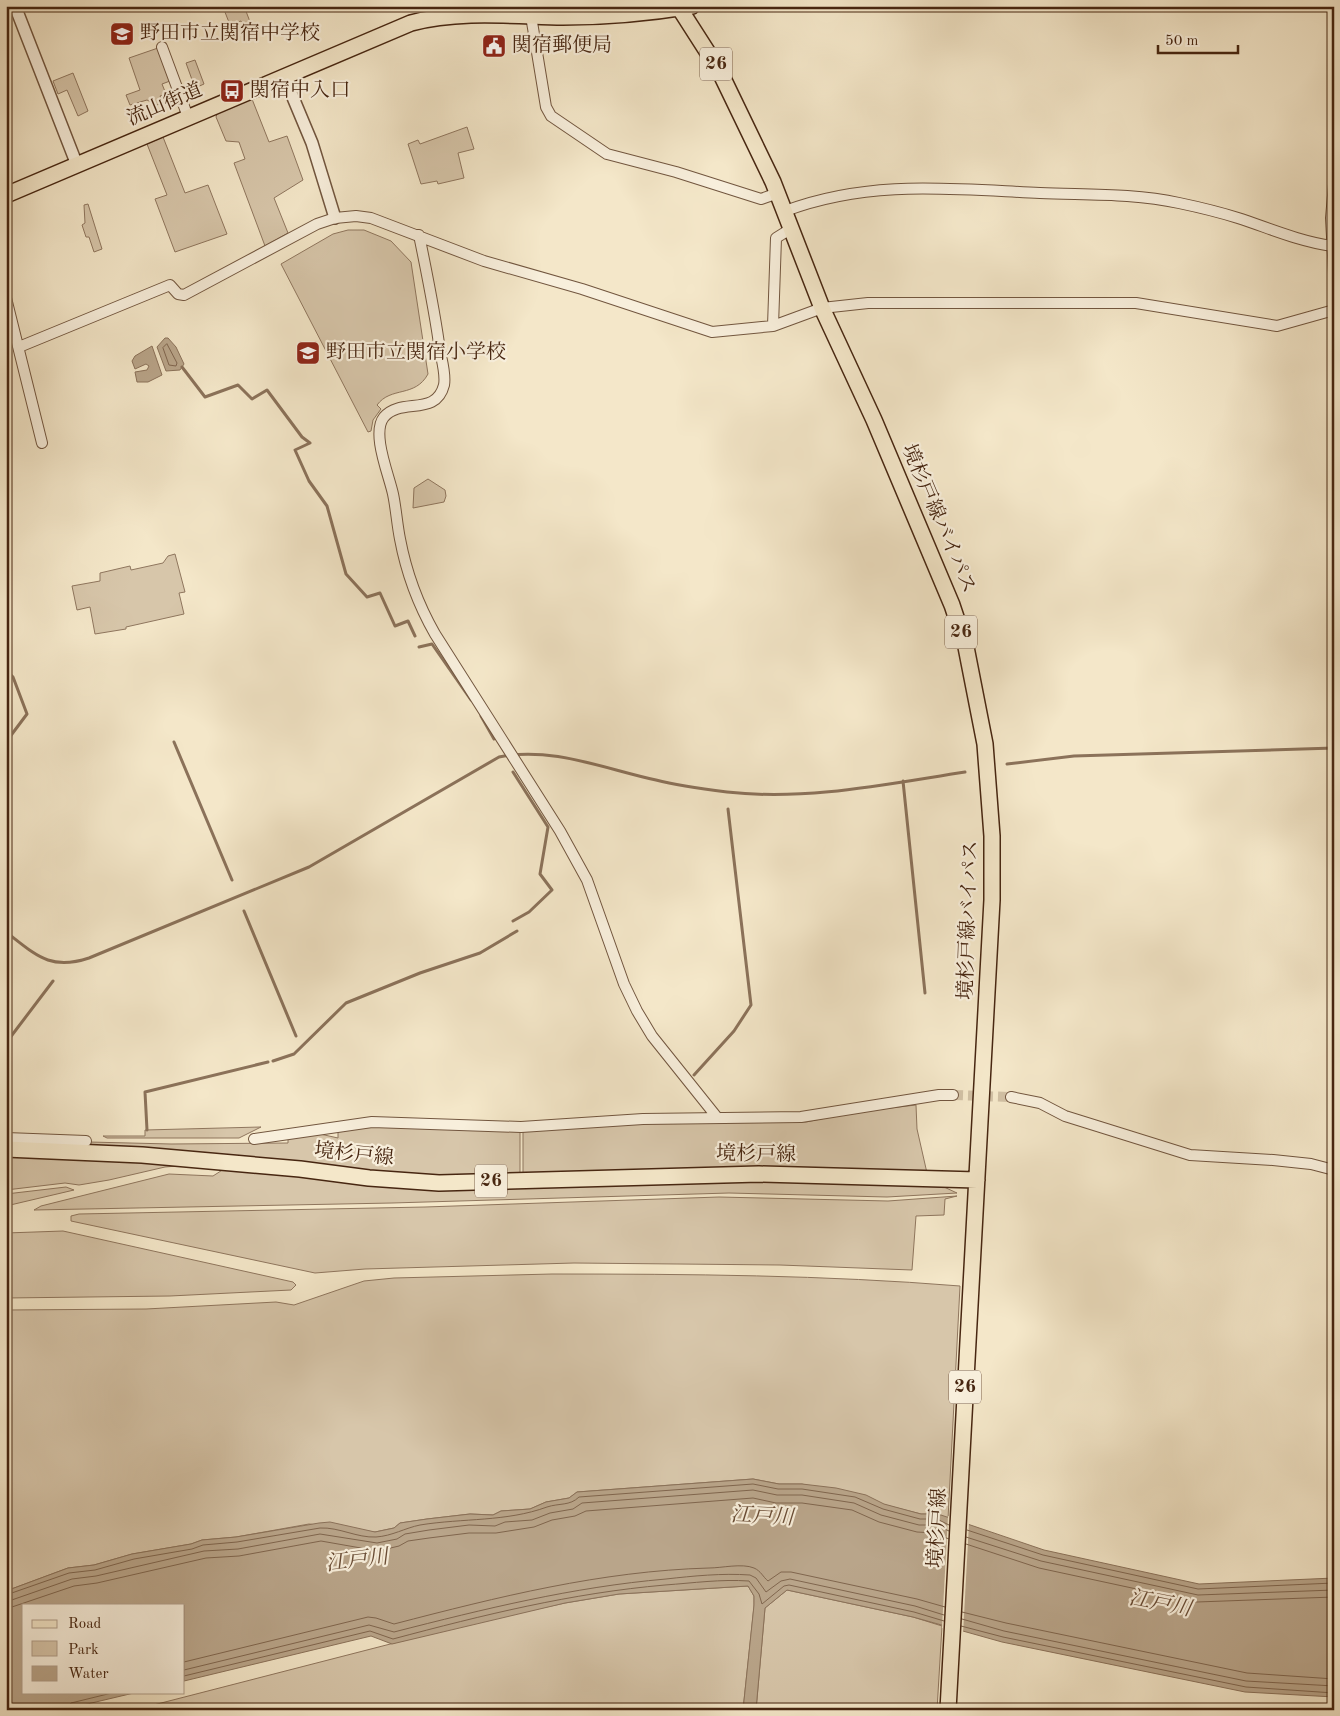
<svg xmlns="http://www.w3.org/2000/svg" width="1340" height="1716" viewBox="0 0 1340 1716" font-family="'Old Standard TT','Noto Serif JP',serif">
	<rect width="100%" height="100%" fill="#f4e7c9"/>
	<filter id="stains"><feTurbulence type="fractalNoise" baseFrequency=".004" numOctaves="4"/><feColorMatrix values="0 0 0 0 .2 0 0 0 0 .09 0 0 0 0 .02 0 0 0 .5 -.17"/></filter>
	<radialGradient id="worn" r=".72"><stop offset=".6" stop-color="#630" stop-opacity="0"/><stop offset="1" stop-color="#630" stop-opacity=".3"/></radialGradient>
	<path fill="#d7c6aa" stroke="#8f765e" d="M 206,6 L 244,6 L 252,27 L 247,28 L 241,21 L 230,25 L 223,7 L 208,11 Z
		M 158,48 L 170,81 L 162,84 L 166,94 L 160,96 L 163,103 L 157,105 L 147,100 L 130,105 L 126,95 L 140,90 L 129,58 Z
		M 195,60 L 204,84 L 195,88 L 186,63 Z
		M 73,73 L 88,111 L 78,116 L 67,90 L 58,94 L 53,81 Z
		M 252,99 L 269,142 L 287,136 L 303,180 L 274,198 L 288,233 L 265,246 L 234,163 L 245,159 L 239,142 L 226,141 L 216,117 L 217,114 Z
		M 467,127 L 474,149 L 458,153 L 464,178 L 438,184 L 437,181 L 421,184 L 408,144 L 418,140 L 420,144 Z
		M 163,137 L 185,193 L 208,185 L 227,234 L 175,252 L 155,199 L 167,195 L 147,144 Z
		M 88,204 L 102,249 L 94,252 L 89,237 L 86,237 L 82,225 L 85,223 L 84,205 Z
		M 348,230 L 364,230 L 391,241 L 411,262 L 428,374 C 415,398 391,386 377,405 L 381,409 L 373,420 L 371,431 L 368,432 L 281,264 L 333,234 Z
		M 428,479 L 445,490 L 446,496 L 444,502 L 413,508 L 414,488 Z
		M 175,554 L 185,592 L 179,593 L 184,614 L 126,627 L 126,629 L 95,634 L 90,607 L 77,610 L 72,586 L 100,581 L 100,573 L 130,566 L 131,570 L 163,563 L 168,556 Z
		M 916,1105 L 917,1129 L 927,1173 L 523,1174 L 523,1130 L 641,1123 L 747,1120 L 806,1122 L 855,1112 Z
		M 385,1125 L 520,1131 L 520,1174 L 425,1175 L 350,1169 L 299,1161 L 6,1140 L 171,1144 L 288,1143 L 288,1137 L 320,1134 L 338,1138 L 338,1130 Z
		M 261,1127 L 239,1138 L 107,1138 L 103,1136 L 145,1136 L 145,1130 Z
		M 6,1155 L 177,1163 L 177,1166 L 165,1167 L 109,1180 L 79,1185 L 65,1183 L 6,1190 Z
		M 227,1167 L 304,1175 L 742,1181 L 944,1187 L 957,1193 L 887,1197 L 729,1193 L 392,1203 L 34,1210 L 41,1206 L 169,1174 L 213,1176 Z
		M 66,1187 L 74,1190 L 6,1206 L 6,1194 Z
		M 957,1196 L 945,1199 L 944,1215 L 916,1216 L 912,1270 L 780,1265 L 574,1263 L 365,1269 L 315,1273 L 71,1221 L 71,1216 L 79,1214 L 425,1207 L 719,1197 L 888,1201 Z
		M 63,1231 L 293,1282 L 296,1285 L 291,1290 L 170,1296 L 6,1298 L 6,1233 Z
		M 552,1274 C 688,1274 825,1275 960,1286 L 948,1519 L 938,1514 L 921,1514 L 802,1484 L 779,1484 L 753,1479 L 577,1492 L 569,1498 L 546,1502 L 530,1509 L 501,1511 L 493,1515 L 470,1514 L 427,1519 L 400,1523 L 394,1528 L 375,1532 L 309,1524 L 236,1537 L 202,1540 L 191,1544 L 132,1554 L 94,1565 L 68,1568 L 6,1591 L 6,1310 L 146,1309 L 276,1302 L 294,1305 L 364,1281 L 394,1278 Z
		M 748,1586 L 754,1596 L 754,1606 L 743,1710 L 134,1710 L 468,1624 L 565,1603 L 619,1594 Z
		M 787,1590 L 913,1617 L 942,1626 L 937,1710 L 756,1710 L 765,1608 Z"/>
	<path fill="#b9a58a" stroke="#8b725a" d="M 165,338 L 168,338 L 176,347 L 184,364 L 180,370 L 166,371 L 157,347 Z
		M 152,346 L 162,375 L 148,382 L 137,382 L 135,372 L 147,370 L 149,366 L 146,364 L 135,369 L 132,361 L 135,356 Z
		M 753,1479 L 779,1484 L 802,1484 L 836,1488 L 866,1495 L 884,1504 L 921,1514 L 938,1514 L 1044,1550 L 1199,1584 L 1334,1578 L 1334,1697 L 1245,1692 L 1002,1642 L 913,1617 L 787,1590 L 765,1608 L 756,1710 L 743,1710 L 754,1605 L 754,1596 L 748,1586 L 619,1594 L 565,1603 L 392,1644 L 371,1636 L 184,1681 L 184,1605 L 24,1605 L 24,1692 L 138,1692 L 62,1710 L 6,1710 L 6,1591 L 68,1568 L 94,1565 L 132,1554 L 191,1544 L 202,1540 L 236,1537 L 319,1523 L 330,1522 L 375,1532 L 394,1528 L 400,1523 L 427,1519 L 470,1514 L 493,1515 L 501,1511 L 530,1509 L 546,1502 L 569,1498 L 577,1492 Z"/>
	<path fill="#f4e7c9" d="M 948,1516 L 969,1523 L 963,1634 L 942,1628 Z"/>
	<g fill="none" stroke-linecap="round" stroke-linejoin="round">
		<path stroke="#80664e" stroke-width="1" d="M 167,344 L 177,363 L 176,366 L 169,365 L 163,348 Z
			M 967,1530 L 1043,1555 L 1198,1589 L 1334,1583
			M 966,1537 L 1041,1561 L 1198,1595 L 1334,1590
			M 966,1544 L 1039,1568 L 1197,1602 L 1334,1597
			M 6,1595 L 69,1573 L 95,1570 L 134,1559 L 192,1549 L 203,1545 L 237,1542 L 320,1528 C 339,1527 357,1538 376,1537 C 392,1536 405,1528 420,1525 C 463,1518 506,1522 547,1507 C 559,1503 570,1506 579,1497 L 753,1484 L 778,1489 L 802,1489 L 855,1497 L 883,1509 L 920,1519 L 937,1519 L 949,1525
			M 6,1602 L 72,1579 L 96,1576 L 204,1551 L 238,1549 L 320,1534 L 377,1543 L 397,1539 L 405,1534 L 429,1530 L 469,1525 L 495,1526 L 505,1522 L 532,1520 L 550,1513 L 573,1509 L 582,1503 L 753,1490 L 777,1495 L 802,1495 L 854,1503 L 881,1515 L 919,1525 L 936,1525 L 949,1531
			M 6,1609 L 74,1586 L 97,1583 L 206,1558 L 239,1556 L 321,1541 L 378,1551 L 399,1546 L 408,1541 L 429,1538 L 469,1533 L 496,1533 L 534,1527 L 552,1520 L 575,1516 L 586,1511 L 753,1498 L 776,1503 L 802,1503 L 852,1510 L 879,1522 L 917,1532 L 934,1533 L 949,1539
			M 962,1612 L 1006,1623 L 1247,1673 L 1334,1679
			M 962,1619 L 1004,1631 L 1246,1681 L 1334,1686
			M 961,1626 L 1003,1637 L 1246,1687 L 1334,1693
			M 184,1662 L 368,1617 L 376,1618 L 394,1624 C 498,1597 601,1571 709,1568 C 722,1568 742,1563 754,1568 C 761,1571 763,1577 768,1581 L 781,1572 L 791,1572 L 917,1599 L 945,1607
			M 184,1670 L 369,1625 L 394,1632 C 484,1609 573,1587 666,1579 C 693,1576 722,1573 750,1575 L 756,1578 L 766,1592 L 781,1581 L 790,1579 L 915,1606 L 944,1615
			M 184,1676 L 370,1631 L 393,1639 C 483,1615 572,1593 665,1585 C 693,1583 721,1579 749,1581 L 759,1594 L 762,1604 L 784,1586 L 789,1585 L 914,1612 L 944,1621
			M 67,1710 L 71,1703 L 116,1692"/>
		<path stroke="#8b725a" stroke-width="3" d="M 182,367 L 205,397 L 238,385 L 252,399 L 267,390 L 302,437 L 310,443 L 295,450 L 309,481 L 327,506 L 346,574 L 367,597 L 380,593 L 395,626 L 408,621 L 415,636
			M 419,647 L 432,644 L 471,700
			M 6,670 L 13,677 L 27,714 L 6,742
			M 481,716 L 494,739
			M 174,742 L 232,880
			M 1007,764 L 1074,756 L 1334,748
			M 903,781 L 925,993
			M 244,911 L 296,1036
			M 513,921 L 529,912 L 552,890 L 540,874 L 548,827 L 513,772
			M 6,932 C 36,955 50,971 89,958 L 309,867 L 499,757 C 551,746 605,769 656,780 C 679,786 703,789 727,792 C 807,801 887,784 965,772
			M 6,1043 L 53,981
			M 273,1061 L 294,1054 L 346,1003 L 420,973 L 480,953 L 517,931
			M 694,1075 L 734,1031 L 751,1005 L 728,809
			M 147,1130 L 145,1092 L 268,1062"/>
		<path stroke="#d1c0a4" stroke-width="10" stroke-dasharray="10 5" stroke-linecap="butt" d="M 953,1095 L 1011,1097"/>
		<defs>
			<path id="minor" d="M 1331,6 L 1334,7
				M 531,16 L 546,107 L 551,116 L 607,154 L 676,172 L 761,199 L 778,193
				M 162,47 L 188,117
				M 1334,184 L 1331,218 L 1334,274
				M 785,211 C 870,179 952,189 1040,193 C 1085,195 1134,193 1179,203 C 1198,207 1219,212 1238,218 C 1269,228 1298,241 1332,246
				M 419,235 C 427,274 435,312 440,351 C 442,361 446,375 444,385 C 436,417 401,397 384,417 C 371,433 389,475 393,494 C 396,508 397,524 400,539 C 406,571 419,606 435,634 L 560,831 L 587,880 L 624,984 L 637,1011 L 652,1036 L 716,1116
				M 6,298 L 42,443
				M 773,326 L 776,238 L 792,228
				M 19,347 L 170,285 L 178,294 L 184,295 L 317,224 L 335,218 L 356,216 L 371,218 L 484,261 L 582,289 L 712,332 L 773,326 L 822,308 L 868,303 L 1136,303 L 1277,326 L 1334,310
				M 1011,1097 L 1040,1103 L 1065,1116 L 1190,1155 L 1273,1160 L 1311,1164 L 1334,1170
				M 6,1138 L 86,1141
				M 254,1139 L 372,1122 L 521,1127 L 643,1119 L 801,1117 L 939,1095 L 953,1095"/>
			<path id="tertiary" d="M 15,6 L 77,165
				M 284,76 L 312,143 L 335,218"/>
			<path id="primary" d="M 678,6 L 719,70 L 773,182 L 822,308 L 874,420 L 952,605 L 966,647 L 985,744 L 992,836 L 992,900 L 948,1710
				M 6,195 L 411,23 C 460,10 513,16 563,17 C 606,17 649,13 692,6
				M 6,1149 L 142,1155 L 300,1169 L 369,1178 L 439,1183 L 759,1174 L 977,1180"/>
		</defs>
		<use href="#minor" stroke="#72563f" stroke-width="12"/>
		<use href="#tertiary" stroke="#72563f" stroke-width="14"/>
		<use href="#primary" stroke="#472611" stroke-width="18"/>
		<use href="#minor" stroke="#f8efdc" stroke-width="10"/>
		<use href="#tertiary" stroke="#f8efdc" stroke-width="11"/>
		<use href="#primary" stroke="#f4e7c9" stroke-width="15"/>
	</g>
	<defs>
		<symbol id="school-square" viewBox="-11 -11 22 22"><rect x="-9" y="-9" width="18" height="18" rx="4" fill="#8f2418" stroke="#f8efdc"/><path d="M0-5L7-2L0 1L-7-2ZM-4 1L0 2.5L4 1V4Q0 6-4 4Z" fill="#fff"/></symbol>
		<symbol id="civic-square" viewBox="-11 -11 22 22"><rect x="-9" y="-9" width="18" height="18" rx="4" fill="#8f2418" stroke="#f8efdc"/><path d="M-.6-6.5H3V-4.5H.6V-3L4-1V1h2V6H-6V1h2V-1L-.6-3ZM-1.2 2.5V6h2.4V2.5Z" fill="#fff"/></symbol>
		<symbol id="bus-square" viewBox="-11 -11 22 22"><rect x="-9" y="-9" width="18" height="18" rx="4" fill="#8f2418" stroke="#f8efdc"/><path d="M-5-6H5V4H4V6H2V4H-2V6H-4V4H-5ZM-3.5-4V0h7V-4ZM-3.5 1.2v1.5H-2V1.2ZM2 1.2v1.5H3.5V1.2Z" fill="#fff"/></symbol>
	</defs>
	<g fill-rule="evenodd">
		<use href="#school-square" x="108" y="20" width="28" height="28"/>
		<use href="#civic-square" x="480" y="32" width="28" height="28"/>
		<use href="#bus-square" x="218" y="77" width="28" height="28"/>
		<use href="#school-square" x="294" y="339" width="28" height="28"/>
	</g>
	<g text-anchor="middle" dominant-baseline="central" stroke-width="4.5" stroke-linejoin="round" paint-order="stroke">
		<g fill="#f8efdc" stroke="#7c624e" stroke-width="1">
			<rect x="700" y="47.5" width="32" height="33" rx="4"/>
			<rect x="945" y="615.5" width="32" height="33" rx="4"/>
			<rect x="475" y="1164.5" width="32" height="33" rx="4"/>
			<rect x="949" y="1370.5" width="32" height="33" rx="4"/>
		</g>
		<g font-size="19" font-weight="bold" fill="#472611">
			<text x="716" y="64">26</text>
			<text x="961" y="632">26</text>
			<text x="491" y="1181">26</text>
			<text x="965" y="1387">26</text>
		</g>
		<g font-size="20" fill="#472611" stroke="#f8efdc" text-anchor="start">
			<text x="140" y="34">野田市立関宿中学校</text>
			<text x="512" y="46">関宿郵便局</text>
			<text x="250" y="91">関宿中入口</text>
			<text x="326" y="353">野田市立関宿小学校</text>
		</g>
		<g font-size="20" fill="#472611" stroke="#f8efdc">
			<text transform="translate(165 105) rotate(-23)">流山街道</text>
			<text transform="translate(938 519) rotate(67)">境杉戸線バイパス</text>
			<text transform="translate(969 920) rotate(-88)">境杉戸線バイパス</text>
			<text transform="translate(354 1155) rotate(6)">境杉戸線</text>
			<text transform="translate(756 1155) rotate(1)">境杉戸線</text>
			<text transform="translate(938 1528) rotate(-87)">境杉戸線</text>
		</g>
		<g font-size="21" font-style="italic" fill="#694c35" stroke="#f8efdc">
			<text transform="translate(762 1517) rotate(3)">江戸川</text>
			<text transform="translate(357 1561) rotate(-7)">江戸川</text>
			<text transform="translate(1160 1604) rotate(11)">江戸川</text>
		</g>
	</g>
	<rect width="1340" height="1716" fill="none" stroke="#f4e7c9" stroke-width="25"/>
	<rect x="8" y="8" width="1325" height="1701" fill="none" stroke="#472611" stroke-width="2.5"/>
	<rect x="12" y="12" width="1315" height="1691" fill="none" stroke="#472611"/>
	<rect x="22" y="1604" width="162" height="90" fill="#f8efdc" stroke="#b19f8b"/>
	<rect x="32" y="1620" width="25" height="8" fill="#f4e7c9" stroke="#b19f8b"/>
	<text x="68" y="1628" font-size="15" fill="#472611">Road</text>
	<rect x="32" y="1641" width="25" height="15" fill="#d7c6aa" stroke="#b19f8b"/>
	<text x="68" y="1654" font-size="15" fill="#472611">Park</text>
	<rect x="32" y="1666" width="25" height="15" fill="#b9a58a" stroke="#b19f8b"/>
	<text x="68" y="1678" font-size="15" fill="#472611">Water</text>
	<path d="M1158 45v8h80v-8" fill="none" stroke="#472611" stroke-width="2.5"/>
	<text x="1165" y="45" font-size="15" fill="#472611" stroke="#f8efdc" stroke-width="4" paint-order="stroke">50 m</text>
	<rect width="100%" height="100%" filter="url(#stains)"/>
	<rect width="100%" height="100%" fill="url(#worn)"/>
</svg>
